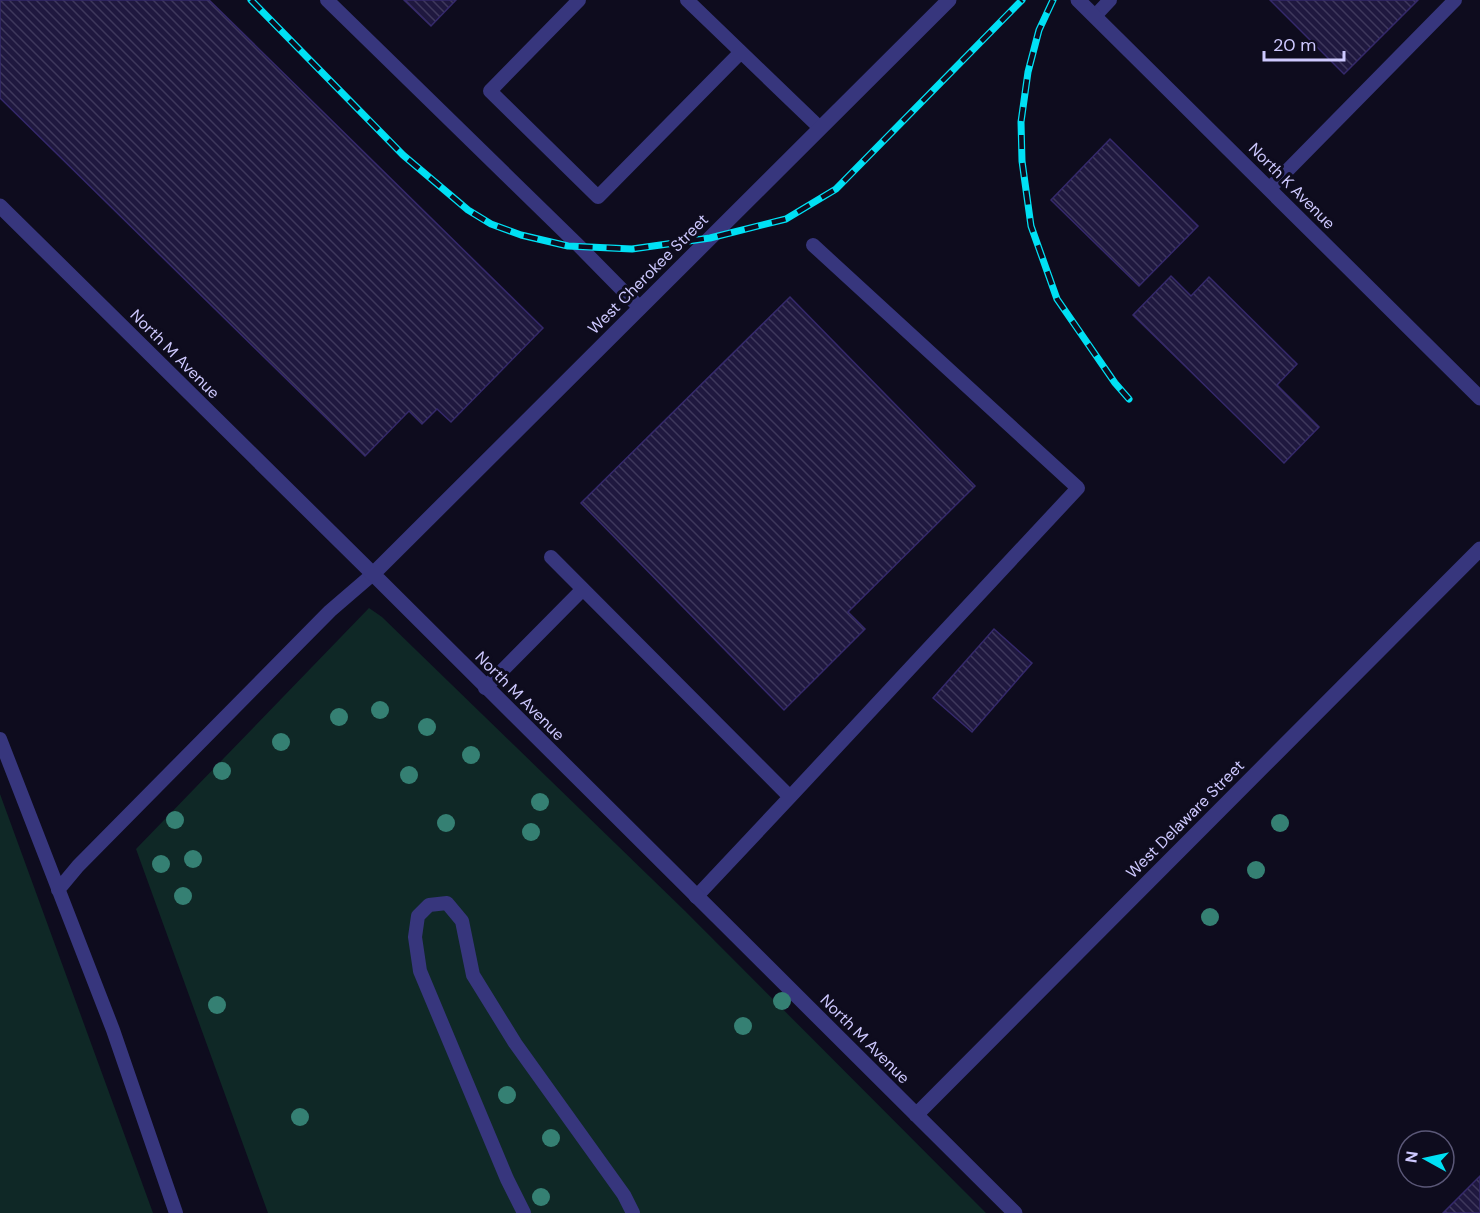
<svg xmlns="http://www.w3.org/2000/svg" width="1480" height="1213" viewBox="0 0 1480 1213" font-family="'DM Sans',sans-serif">
	<defs>
		<pattern id="building-back-hatch" width="6" height="6" patternUnits="userSpaceOnUse" patternTransform="scale(1.5)"><rect width="6" height="6" fill="#1f183f"/><path d="M-1 5l2 2M0 0l6 6M5-1l2 2" fill="none" stroke="#3e385c"/></pattern>
	</defs>
	<rect width="100%" height="100%" fill="#0e0c1e"/>
	<path fill="#0f2826" d="M 369,608 L 382,617 L 685,911 L 986,1213 L 268,1213 L 136,849 Z
		M 0,794 L 153,1213 L 0,1213 Z"/>
	<path fill="url(#building-back-hatch)" stroke="#35296b" stroke-width="1.5" d="M 0,0 L 209,0 L 543,328 L 451,422 L 437,409 L 422,424 L 409,411 L 365,456 L 0,98 Z
		M 404,0 L 456,0 L 431,26 Z
		M 1270,0 L 1418,0 L 1344,74 Z
		M 1110,139 L 1198,226 L 1139,286 L 1051,200 Z
		M 1171,276 L 1191,296 L 1209,277 L 1297,364 L 1277,385 L 1319,427 L 1284,463 L 1133,315 Z
		M 790,297 L 975,486 L 848,612 L 865,629 L 784,710 L 581,503 Z
		M 994,629 L 1032,663 L 972,732 L 933,698 Z
		M 1480,1176 L 1480,1213 L 1443,1213 Z"/>
	<g fill="none" stroke-linecap="round" stroke-linejoin="round">
		<path stroke="#37367d" stroke-width="14" d="M 327,0 L 579,246 L 640,308
			M 579,0 L 490,91 L 598,197 L 741,52
			M 687,0 L 820,128
			M 1095,16 L 1110,0
			M 1269,189 L 1455,0
			M 551,557 L 790,797 L 696,897
			M 485,688 L 583,589
			M 0,739 L 113,1030 L 176,1213
			M 790,797 L 1078,488 L 813,245
			M 58,890 L 78,866 L 330,611 L 373,574
			M 524,1213 L 507,1179 L 420,971 L 415,937 L 418,916 L 429,905 L 447,903 L 462,921 L 473,975 L 515,1043 L 624,1195 L 633,1213"/>
		<path stroke="#37367d" stroke-width="15" d="M 1078,0 L 1480,398
			M 0,206 L 373,574 L 1015,1213
			M 373,574 L 949,0
			M 916,1115 L 1480,549"/>
		<defs>
			<path id="rail" d="M 251,0 L 403,155 L 468,210 L 491,224 L 521,235 L 568,246 L 632,249 L 710,238 L 786,219 L 836,189 L 1022,0
				M 1053,0 L 1039,30 L 1028,72 L 1021,122 L 1022,161 L 1031,226 L 1057,299 L 1115,383 L 1129,399"/>
		</defs>
		<use href="#rail" stroke="#00e0f4" stroke-width="7"/>
		<use href="#rail" stroke="#0e0c1e" stroke-width="4.5" stroke-dasharray="14" stroke-linecap="butt"/>
	</g>
	<g fill="#358073">
		<circle cx="380" cy="710" r="9"/>
		<circle cx="339" cy="717" r="9"/>
		<circle cx="427" cy="727" r="9"/>
		<circle cx="281" cy="742" r="9"/>
		<circle cx="471" cy="755" r="9"/>
		<circle cx="222" cy="771" r="9"/>
		<circle cx="409" cy="775" r="9"/>
		<circle cx="540" cy="802" r="9"/>
		<circle cx="175" cy="820" r="9"/>
		<circle cx="446" cy="823" r="9"/>
		<circle cx="1280" cy="823" r="9"/>
		<circle cx="531" cy="832" r="9"/>
		<circle cx="193" cy="859" r="9"/>
		<circle cx="161" cy="864" r="9"/>
		<circle cx="1256" cy="870" r="9"/>
		<circle cx="183" cy="896" r="9"/>
		<circle cx="1210" cy="917" r="9"/>
		<circle cx="782" cy="1001" r="9"/>
		<circle cx="217" cy="1005" r="9"/>
		<circle cx="743" cy="1026" r="9"/>
		<circle cx="507" cy="1095" r="9"/>
		<circle cx="300" cy="1117" r="9"/>
		<circle cx="551" cy="1138" r="9"/>
		<circle cx="541" cy="1197" r="9"/>
	</g>
	<g text-anchor="middle" dominant-baseline="central" stroke-width="6" stroke-linejoin="round" paint-order="stroke">
		<g font-size="16" fill="#cec9ff" stroke="#0e0c1e">
			<text transform="translate(1292 186) rotate(45)">North K Avenue</text>
			<text transform="translate(648 274) rotate(-45)">West Cherokee Street</text>
			<text transform="translate(175 354) rotate(45)">North M Avenue</text>
			<text transform="translate(520 696) rotate(45)">North M Avenue</text>
			<text transform="translate(1185 819) rotate(-45)">West Delaware Street</text>
			<text transform="translate(865 1039) rotate(45)">North M Avenue</text>
		</g>
	</g>
	<g transform="translate(1426 1159) rotate(278)"><circle r="28" fill="#0e0c1e" stroke="#5b5878" stroke-width="1.5"/>
	<path d="M0-4.5L10 22L0 15L-10 22Z" fill="#00e0f4"/>
	<text y="-9" font-size="16" font-weight="bold" text-anchor="middle" fill="#cec9ff">N</text>
	</g>
	<path d="M1264 51v9h80v-9" fill="none" stroke="#cec9ff" stroke-width="3"/>
	<text x="1273" y="51" font-size="18" fill="#cec9ff" stroke="#0e0c1e" stroke-width="4.5" paint-order="stroke">20 m</text>
</svg>
